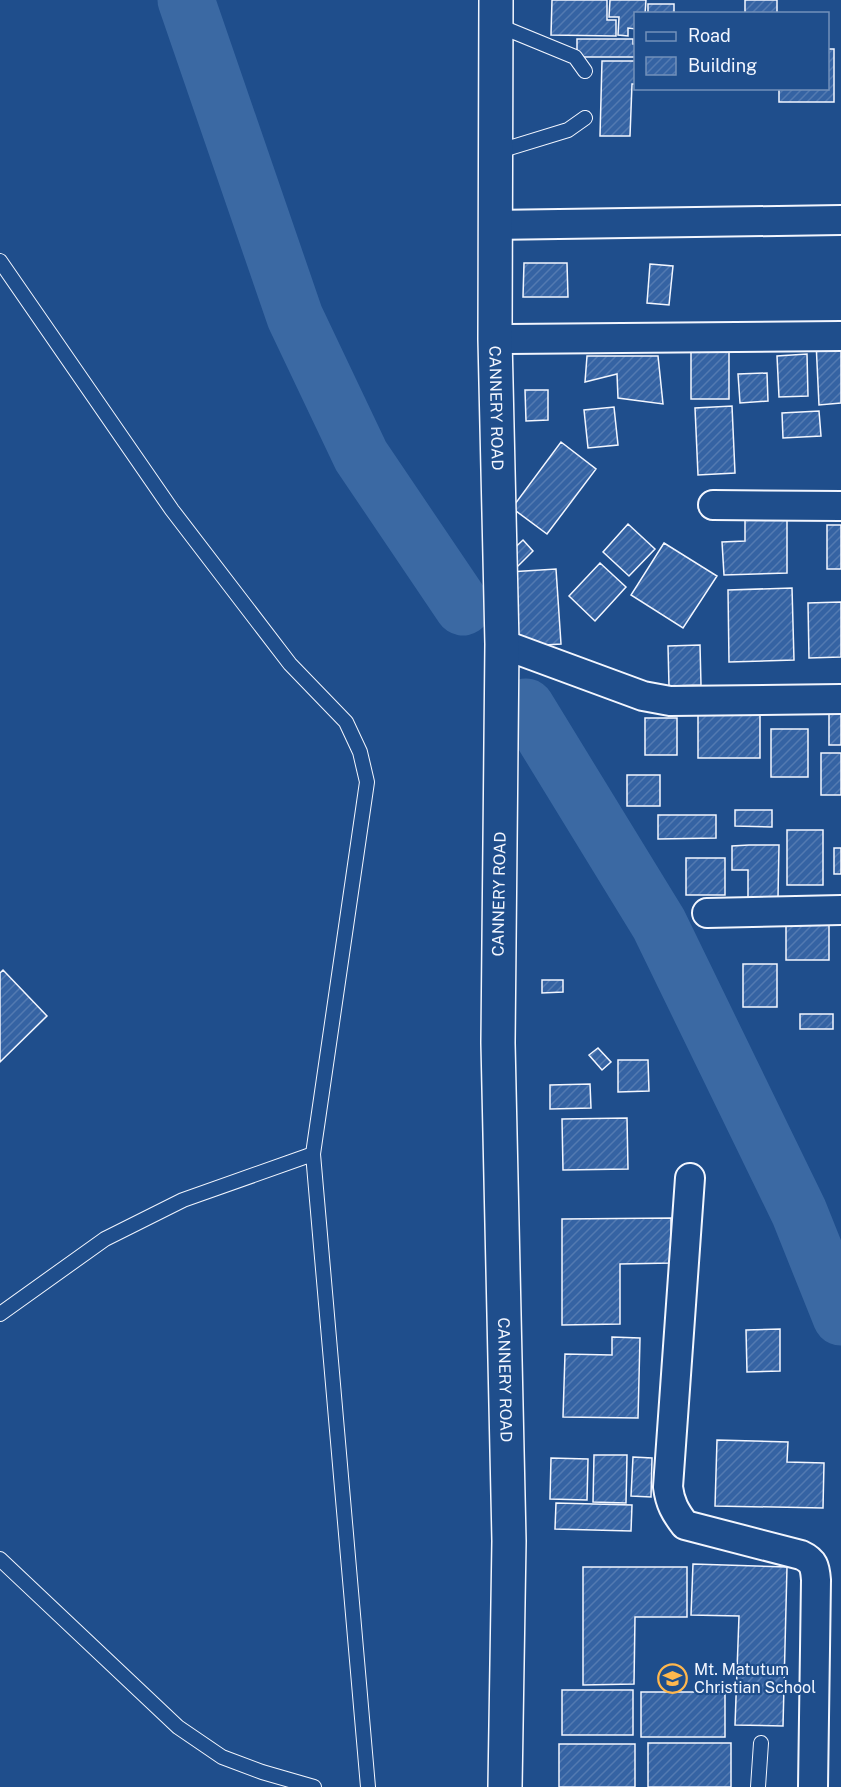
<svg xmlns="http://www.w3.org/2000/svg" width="841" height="1787" viewBox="0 0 841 1787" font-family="'Public Sans',sans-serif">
	<defs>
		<pattern id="building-hatch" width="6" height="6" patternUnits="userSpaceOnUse" patternTransform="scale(1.5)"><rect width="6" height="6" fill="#3563a3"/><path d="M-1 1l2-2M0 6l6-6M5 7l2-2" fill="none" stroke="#537ab1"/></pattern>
	</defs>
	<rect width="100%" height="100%" fill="#1f4e8c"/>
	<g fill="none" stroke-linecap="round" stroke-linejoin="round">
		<path stroke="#3b69a3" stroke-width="57" d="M 186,0 L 295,317 L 361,456 L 463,607
			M 526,707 L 659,924 L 799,1212 L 841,1317"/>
	</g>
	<path fill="url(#building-hatch)" stroke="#f2f6ff" stroke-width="1.5" d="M 552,0 L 607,0 L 607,20 L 616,20 L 616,36 L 551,35 Z
		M 610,0 L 646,0 L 645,14 L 636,14 L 636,29 L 628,28 L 628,36 L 618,35 L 619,17 L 609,17 Z
		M 745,0 L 777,0 L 777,14 L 745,14 Z
		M 648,4 L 674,4 L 674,14 L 648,14 Z
		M 577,39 L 633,39 L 633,44 L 636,44 L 636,57 L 577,57 Z
		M 828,49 L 834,49 L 834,102 L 779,102 L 779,88 L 828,88 Z
		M 602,61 L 636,61 L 636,84 L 632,84 L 630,136 L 600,136 Z
		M 524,263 L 567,263 L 568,297 L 523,297 Z
		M 650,264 L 673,266 L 669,305 L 647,303 Z
		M 841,340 L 841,403 L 819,405 L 816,342 Z
		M 691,350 L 729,350 L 729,399 L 691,399 Z
		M 807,354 L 808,396 L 779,397 L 777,356 Z
		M 587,356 L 658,356 L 663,404 L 618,398 L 617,374 L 585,382 Z
		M 767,373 L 768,401 L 740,403 L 738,374 Z
		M 525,390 L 548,390 L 548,420 L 526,421 Z
		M 732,406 L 735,473 L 698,475 L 695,408 Z
		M 614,407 L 618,445 L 588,448 L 584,410 Z
		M 819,411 L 821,436 L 783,438 L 782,413 Z
		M 561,442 L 596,469 L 547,534 L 512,508 Z
		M 745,510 L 787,510 L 787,573 L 724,575 L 722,542 L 745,541 Z
		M 628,524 L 655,549 L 629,576 L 603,552 Z
		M 827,525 L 841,525 L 841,569 L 827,569 Z
		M 523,540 L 533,551 L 516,568 L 505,557 Z
		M 664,543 L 717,576 L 683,628 L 631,595 Z
		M 600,563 L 626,587 L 595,621 L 569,596 Z
		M 556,569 L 561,644 L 513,647 L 509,572 Z
		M 792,588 L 794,660 L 729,662 L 728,590 Z
		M 841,602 L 841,657 L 809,658 L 808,603 Z
		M 700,645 L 701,685 L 669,686 L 668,646 Z
		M 829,706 L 841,706 L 841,745 L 829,745 Z
		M 698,710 L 760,710 L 760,758 L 698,758 Z
		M 645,718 L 677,718 L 677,755 L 645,755 Z
		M 771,729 L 808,729 L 808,777 L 771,777 Z
		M 821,753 L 841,753 L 841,795 L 821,795 Z
		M 627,775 L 660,775 L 660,806 L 627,806 Z
		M 735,810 L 772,810 L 772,827 L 735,826 Z
		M 658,815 L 716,815 L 716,838 L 658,839 Z
		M 787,830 L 823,830 L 823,885 L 787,885 Z
		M 749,845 L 779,845 L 778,898 L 748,898 L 748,870 L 732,870 L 732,846 Z
		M 834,848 L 841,848 L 841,874 L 834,874 Z
		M 686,858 L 725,858 L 725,895 L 686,895 Z
		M 786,915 L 829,915 L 829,960 L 786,960 Z
		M 743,964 L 777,964 L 777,1007 L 743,1007 Z
		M 3,970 L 47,1016 L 0,1062 L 0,973 Z
		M 542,980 L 563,980 L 563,992 L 542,993 Z
		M 800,1014 L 833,1014 L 833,1029 L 800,1029 Z
		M 598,1048 L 611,1062 L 602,1070 L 589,1055 Z
		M 618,1060 L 648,1060 L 649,1091 L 618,1092 Z
		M 590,1084 L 591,1108 L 550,1109 L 550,1085 Z
		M 627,1118 L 628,1169 L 563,1170 L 562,1119 Z
		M 671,1218 L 671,1263 L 620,1264 L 620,1324 L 562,1325 L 562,1219 Z
		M 780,1329 L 780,1371 L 747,1372 L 746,1330 Z
		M 612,1337 L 640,1338 L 638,1418 L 563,1417 L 565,1354 L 612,1355 Z
		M 717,1440 L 788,1442 L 787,1462 L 824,1463 L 823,1508 L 715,1506 Z
		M 594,1455 L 627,1455 L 626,1503 L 593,1502 Z
		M 633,1457 L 652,1458 L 651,1497 L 631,1496 Z
		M 551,1458 L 588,1459 L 587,1500 L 550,1499 Z
		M 556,1503 L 632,1505 L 631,1531 L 555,1529 Z
		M 693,1564 L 787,1567 L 783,1726 L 735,1725 L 739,1616 L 691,1615 Z
		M 583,1567 L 687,1567 L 687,1617 L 635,1617 L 634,1684 L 583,1685 Z
		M 562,1690 L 633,1690 L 633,1735 L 562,1735 Z
		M 641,1692 L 725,1692 L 725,1737 L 641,1737 Z
		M 648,1743 L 731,1743 L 731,1787 L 648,1787 Z
		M 559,1744 L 635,1744 L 635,1787 L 559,1787 Z"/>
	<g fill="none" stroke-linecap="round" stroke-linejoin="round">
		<defs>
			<path id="service" d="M 497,25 L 575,57 L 585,71
				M 496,152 L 568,130 L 585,118
				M 0,261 L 172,510 L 290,664 L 346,722 L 360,752 L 367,782 L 313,1154 L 368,1787
				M 0,1314 L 105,1239 L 183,1200 L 313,1154
				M 0,1559 L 178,1727 L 222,1757 L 262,1772 L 314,1787
				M 758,1787 L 761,1743"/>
			<path id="minor" d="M 495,225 L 841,220
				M 495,339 L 841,336
				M 713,505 L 841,506
				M 502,644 L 643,696 L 670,701 L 841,699
				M 707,913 L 841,910
				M 690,1178 L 668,1487 C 670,1503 675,1512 685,1525 L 801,1555 C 814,1561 815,1567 816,1580 L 813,1787"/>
			<g id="secondary">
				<path id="s1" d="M 496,0 L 495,339 L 502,644 L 498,1043 L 509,1541 L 505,1787"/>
			</g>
		</defs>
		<use href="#service" stroke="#f2f6ff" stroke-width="16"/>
		<use href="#minor" stroke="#f2f6ff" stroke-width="32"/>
		<use href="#secondary" stroke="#f2f6ff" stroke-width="36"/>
		<use href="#service" stroke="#1f4e8c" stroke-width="14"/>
		<use href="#minor" stroke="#1f4e8c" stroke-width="28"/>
		<use href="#secondary" stroke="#1f4e8c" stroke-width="33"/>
	</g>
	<defs>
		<symbol id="school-ring" viewBox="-11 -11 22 22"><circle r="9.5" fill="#1f4e8c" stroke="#ffb74d" stroke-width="1.5"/><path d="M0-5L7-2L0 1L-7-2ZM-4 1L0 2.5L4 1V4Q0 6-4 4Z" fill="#ffb74d"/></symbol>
	</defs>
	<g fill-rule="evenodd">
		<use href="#school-ring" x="656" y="1662" width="33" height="33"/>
	</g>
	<g text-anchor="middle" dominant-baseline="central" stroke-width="4.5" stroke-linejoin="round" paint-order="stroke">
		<g font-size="16" fill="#f2f6ff" stroke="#1f4e8c">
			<text stroke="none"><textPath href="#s1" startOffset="408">CANNERY ROAD</textPath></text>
			<text transform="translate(499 894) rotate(-89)">CANNERY ROAD</text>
			<text stroke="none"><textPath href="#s1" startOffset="1380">CANNERY ROAD</textPath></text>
		</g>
		<g font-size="16" fill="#f2f6ff" stroke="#1f4e8c" text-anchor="start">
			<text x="694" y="1669">Mt. Matutum<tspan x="694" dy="18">Christian School</tspan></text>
		</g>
	</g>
	<rect x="634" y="12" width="195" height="78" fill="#1f4e8c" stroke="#7391ba" stroke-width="1.5"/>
	<rect x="646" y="32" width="30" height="9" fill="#1f4e8c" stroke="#7391ba" stroke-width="1.5"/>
	<text x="688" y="42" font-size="18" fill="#f2f6ff">Road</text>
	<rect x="646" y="57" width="30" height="18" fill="url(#building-hatch)" stroke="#7391ba" stroke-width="1.5"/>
	<text x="688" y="72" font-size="18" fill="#f2f6ff">Building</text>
</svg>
